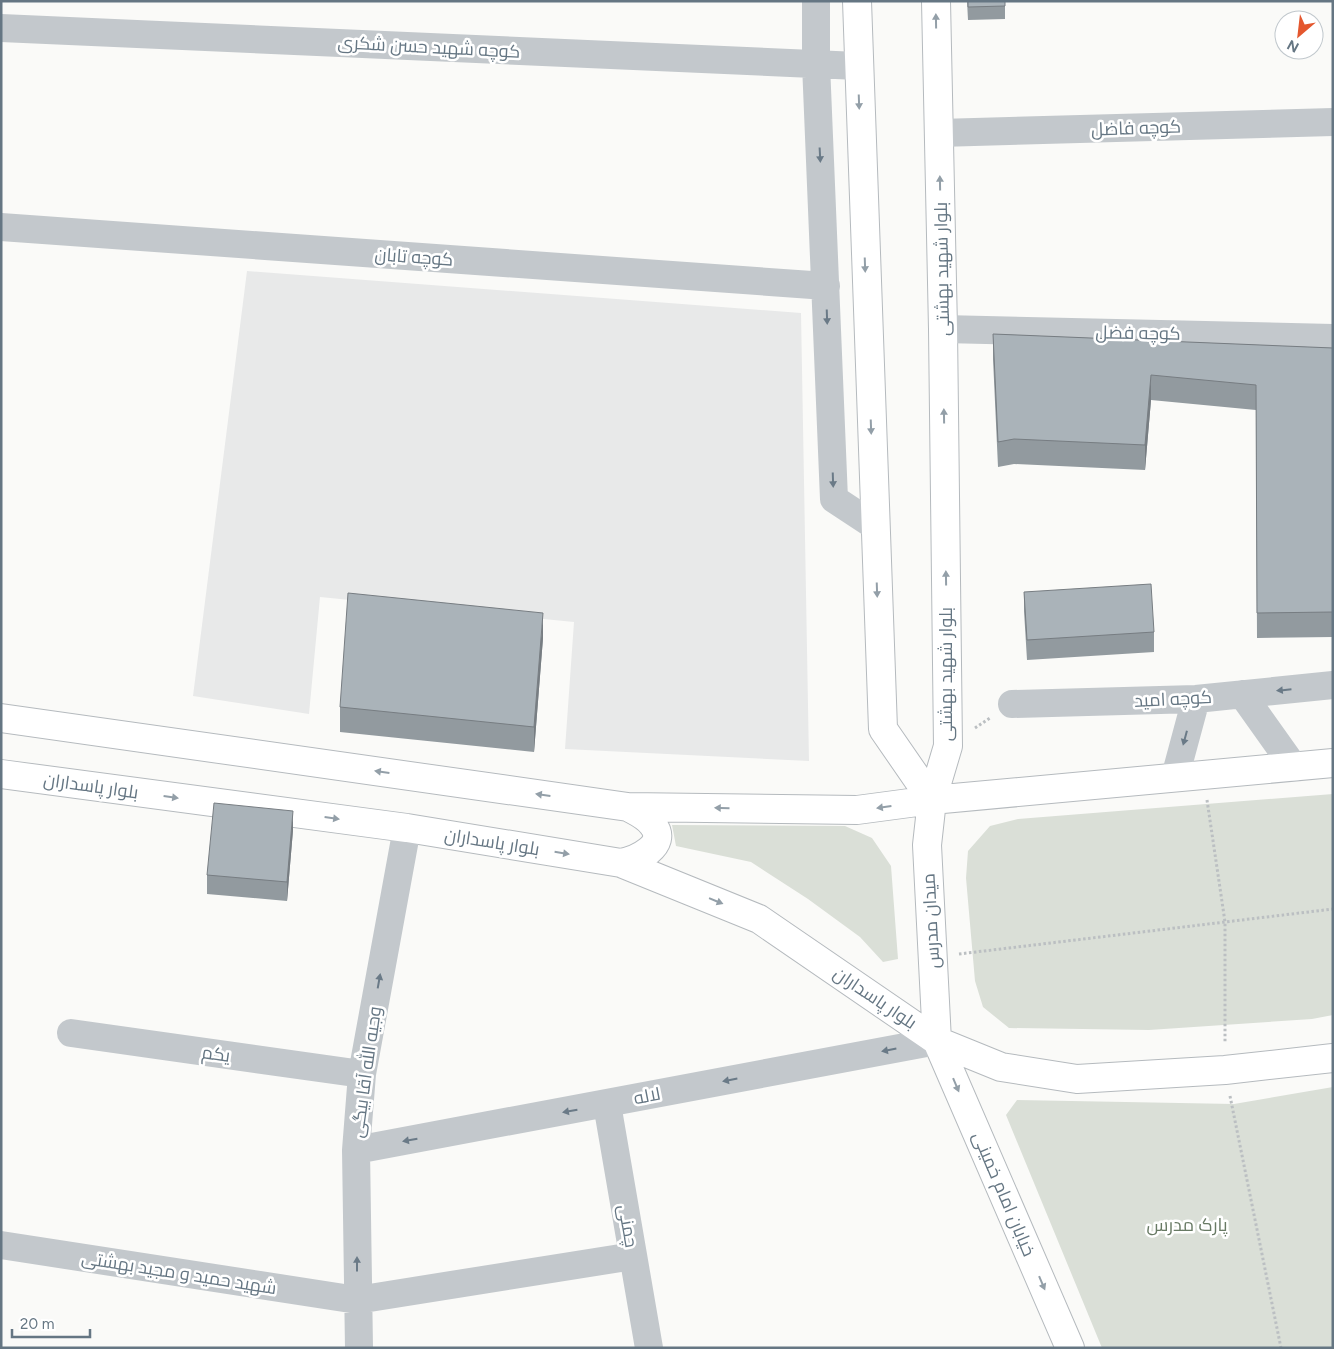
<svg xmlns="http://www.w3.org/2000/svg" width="1334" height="1349" viewBox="0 0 1334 1349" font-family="Figtree,Cairo,sans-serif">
	<rect width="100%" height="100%" fill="#fafaf8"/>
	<path fill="#e8e9e9" d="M 247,271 L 801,313 L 809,761 L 565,749 L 574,622 L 320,597 L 309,714 L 193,696 Z"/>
	<path fill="#dadfd7" d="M 1333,794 L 1333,1015 L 1312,1019 L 1149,1030 L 1009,1028 L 983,1007 L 975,981 L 966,878 L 968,851 L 990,826 L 1018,819 Z
		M 672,825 L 845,826 L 872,838 L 891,866 L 898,959 L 883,962 L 860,937 L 808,899 L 751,862 L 676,846 Z
		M 1333,1087 L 1333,1348 L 1102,1348 L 1006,1115 L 1017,1100 L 1234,1104 Z"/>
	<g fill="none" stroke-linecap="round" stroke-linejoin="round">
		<defs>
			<path id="major" d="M 857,1 L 883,729 L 932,800
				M 936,1 L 943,329 L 948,746 L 932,800 L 927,845 L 937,1041 L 1070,1348
				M 1,718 L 628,807 L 857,810 L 932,800 L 1333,763
				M 1,774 L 407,828 L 621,863 L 759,919 L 937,1041 L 1001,1067 L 1077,1079 L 1225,1070 L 1333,1058
				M 621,863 C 636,860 669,846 653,825 C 647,816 637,812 628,807"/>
		</defs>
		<use href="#major" stroke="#b5babe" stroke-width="30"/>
		<path stroke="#bbbfc2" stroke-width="3" stroke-dasharray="2.5 2.5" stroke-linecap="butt" d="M 975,728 L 990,718
			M 1207,800 L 1225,922 L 1225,1043
			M 959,954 L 1333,909
			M 1230,1096 L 1281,1348"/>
		<path stroke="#c3c8cc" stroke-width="28" d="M 816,1 L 816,64 L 834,499 L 875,526
			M 1,28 L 858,66
			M 939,133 L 1333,122
			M 1,227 L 826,286
			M 943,329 L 1333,338
			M 1242,694 L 1294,767
			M 1012,704 L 1196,699 L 1333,685
			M 1175,777 L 1196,699
			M 71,1033 L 362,1074
			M 607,1104 L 649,1348
			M 356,1150 L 937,1041
			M 1,1245 L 357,1300 L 633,1256
			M 359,1348 L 356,1150 L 362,1074 L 407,828"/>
		<use href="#major" stroke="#fff" stroke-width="28"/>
	</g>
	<path fill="#929a9f" d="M 967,1 L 1005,1 L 1005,19 L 968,20 Z
		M 993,334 L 1333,348 L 1333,637 L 1257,638 L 1256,410 L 1151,400 L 1145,470 L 1014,464 L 998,467 L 993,359 Z
		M 1024,592 L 1154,632 L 1154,652 L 1027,660 L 1024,611 Z
		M 543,638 L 534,752 L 340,732 L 340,707 Z
		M 293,830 L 287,901 L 207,894 L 207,875 Z"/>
	<path fill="#777d82" d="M 1151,375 L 1151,400 L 1145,470 L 1145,445 Z
		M 543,613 L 543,638 L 534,752 L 534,727 Z
		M 293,811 L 293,830 L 287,901 L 287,882 Z"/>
	<path fill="#aab3b9" stroke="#777d82" d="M 968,1 L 1005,1 L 1005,6 L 968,7 Z
		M 993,334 L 1333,348 L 1333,612 L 1257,613 L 1256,385 L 1151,375 L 1145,445 L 1014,439 L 998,442 Z
		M 1151,584 L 1154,632 L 1027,640 L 1024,592 Z
		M 348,593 L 543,613 L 534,727 L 340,707 Z
		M 214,803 L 293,811 L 287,882 L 207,875 Z"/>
	<defs><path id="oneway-solid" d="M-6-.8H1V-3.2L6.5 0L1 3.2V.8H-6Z" transform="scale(1.25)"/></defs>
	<g fill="#939fa8">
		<use href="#oneway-solid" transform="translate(936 21) rotate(-91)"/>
		<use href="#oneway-solid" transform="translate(859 102) rotate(88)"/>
		<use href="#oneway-solid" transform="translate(940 183) rotate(-91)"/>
		<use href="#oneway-solid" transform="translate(865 265) rotate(88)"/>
		<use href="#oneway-solid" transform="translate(944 416) rotate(-91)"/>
		<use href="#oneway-solid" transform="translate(871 427) rotate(88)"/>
		<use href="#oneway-solid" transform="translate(946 578) rotate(-91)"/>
		<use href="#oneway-solid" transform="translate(877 590) rotate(88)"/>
		<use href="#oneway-solid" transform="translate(382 772) rotate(-172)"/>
		<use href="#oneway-solid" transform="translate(543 795) rotate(-172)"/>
		<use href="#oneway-solid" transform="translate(171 797) rotate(8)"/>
		<use href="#oneway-solid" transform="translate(884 807) rotate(172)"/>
		<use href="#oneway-solid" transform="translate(722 808) rotate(-179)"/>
		<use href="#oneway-solid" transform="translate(332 818) rotate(8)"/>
		<use href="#oneway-solid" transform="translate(562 853) rotate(9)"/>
		<use href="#oneway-solid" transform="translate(716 901) rotate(22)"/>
		<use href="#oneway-solid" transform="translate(956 1085) rotate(67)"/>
		<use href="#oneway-solid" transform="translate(1042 1283) rotate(67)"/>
	</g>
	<g fill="#6a7a87">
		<use href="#oneway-solid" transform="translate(820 155) rotate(87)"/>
		<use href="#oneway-solid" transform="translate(827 317) rotate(88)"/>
		<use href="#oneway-solid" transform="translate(833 480) rotate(88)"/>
		<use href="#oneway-solid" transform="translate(1284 690) rotate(174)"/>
		<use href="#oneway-solid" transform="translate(1185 738) rotate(105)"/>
		<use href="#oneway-solid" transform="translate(379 981) rotate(-80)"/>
		<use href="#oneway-solid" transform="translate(889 1050) rotate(169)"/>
		<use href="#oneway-solid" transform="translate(730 1080) rotate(169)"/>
		<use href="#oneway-solid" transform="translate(570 1111) rotate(170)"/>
		<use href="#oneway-solid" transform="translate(410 1140) rotate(170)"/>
		<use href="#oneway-solid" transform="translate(357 1264) rotate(-90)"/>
	</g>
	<g text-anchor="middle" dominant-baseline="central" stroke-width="5" stroke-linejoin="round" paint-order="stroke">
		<g font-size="18" fill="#657683" stroke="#fff">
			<text transform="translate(429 47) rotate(3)">کوچه شهید حسن شکری</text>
			<text transform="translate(1136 128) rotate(-2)">کوچه فاضل</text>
			<text transform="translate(414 257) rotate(4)">کوچه تابان</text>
			<text transform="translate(942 269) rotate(-91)">بلوار شهید بهشتی</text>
			<text transform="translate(1138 333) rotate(1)">کوچه فضل</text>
			<text transform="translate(946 674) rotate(-90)">بلوار شهید بهشتی</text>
			<text transform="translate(1173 699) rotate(-3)">کوچه امید</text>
			<text transform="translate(91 786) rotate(8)">بلوار پاسداران</text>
			<text transform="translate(492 842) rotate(9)">بلوار پاسداران</text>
			<text transform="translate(931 921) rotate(-93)">میدان مدرس</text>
			<text transform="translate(875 998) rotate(34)">بلوار پاسداران</text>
			<text transform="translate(216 1054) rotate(8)">یکم</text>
			<text transform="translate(366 1072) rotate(-82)">وجیه الله آقا بیگی</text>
			<text transform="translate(647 1096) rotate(-11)">لاله</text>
			<text transform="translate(1004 1194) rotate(67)">خیابان امام خمینی</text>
			<text transform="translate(628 1226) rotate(80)">چمنی</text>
			<text transform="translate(179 1273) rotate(9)">شهید حمید و مجید بهشتی</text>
		</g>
		<g font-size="18" fill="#687a64" stroke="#fff">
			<text x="1187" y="1225">پارک مدرس</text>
		</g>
	</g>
	<rect width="1334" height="1349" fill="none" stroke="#657683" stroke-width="5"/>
	<g transform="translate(1299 35) rotate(208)"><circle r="24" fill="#ffffff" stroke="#c1c8cd"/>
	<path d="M0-4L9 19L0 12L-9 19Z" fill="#e4572e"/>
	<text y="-8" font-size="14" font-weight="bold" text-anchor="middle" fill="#657683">N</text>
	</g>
	<path d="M12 1329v8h78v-8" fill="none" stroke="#657683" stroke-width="2.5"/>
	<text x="20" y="1329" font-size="15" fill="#657683" stroke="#ffffff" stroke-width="4" paint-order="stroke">20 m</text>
</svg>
